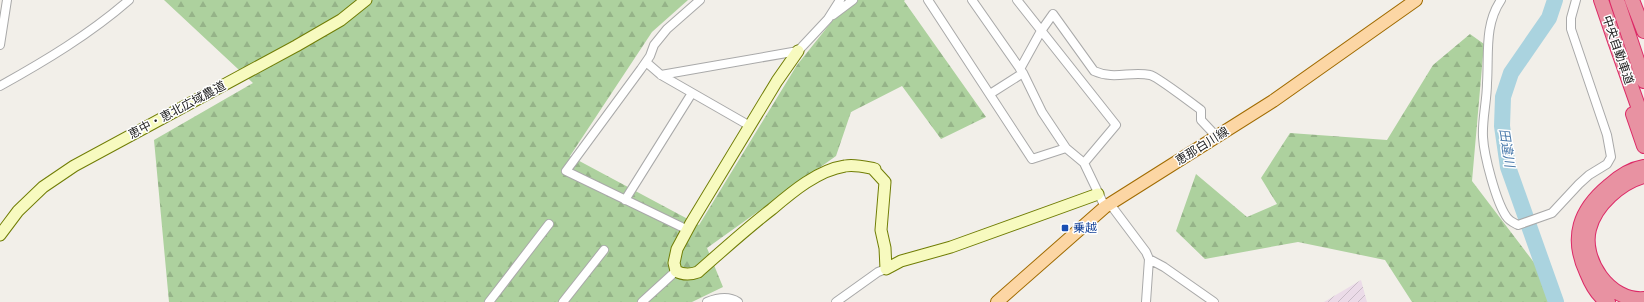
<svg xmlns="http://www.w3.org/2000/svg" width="1644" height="302" viewBox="0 0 1644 302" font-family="'Alegreya Sans','Noto Sans JP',sans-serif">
	<defs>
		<pattern id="industrial-furrows" width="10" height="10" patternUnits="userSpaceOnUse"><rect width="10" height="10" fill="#ebdbe8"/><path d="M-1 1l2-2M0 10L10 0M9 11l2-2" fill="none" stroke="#c9bcc7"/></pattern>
		<pattern id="forest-firs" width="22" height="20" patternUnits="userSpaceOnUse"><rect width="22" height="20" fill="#add19e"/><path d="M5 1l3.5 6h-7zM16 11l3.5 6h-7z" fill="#95b388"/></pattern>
	</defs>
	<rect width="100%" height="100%" fill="#f2efe9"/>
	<path fill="url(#industrial-furrows)" d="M 1361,280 L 1367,302 L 1324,302 Z"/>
	<path fill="url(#forest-firs)" d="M 164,0 L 688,0 L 652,32 L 570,156 L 699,225 L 797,65 L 849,0 L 905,0 L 904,1 L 986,117 L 941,139 L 902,86 L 851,112 L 836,156 L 707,248 L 723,287 L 692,302 L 169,302 L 154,140 L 253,83 Z
		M 1470,34 L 1484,44 L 1472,181 L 1564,302 L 1412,302 L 1385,260 L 1298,242 L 1205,259 L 1176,231 L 1196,174 L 1247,217 L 1277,204 L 1261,178 L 1290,133 L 1387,140 L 1433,65 Z"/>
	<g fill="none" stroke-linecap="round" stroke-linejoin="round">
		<path stroke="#aad3df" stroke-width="16" d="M 1555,0 L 1549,18 L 1511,73 L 1503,97 L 1502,126 L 1508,167 L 1556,302"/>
		<defs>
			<path id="street" d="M 928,0 L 1032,159 L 1066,148
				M 972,0 L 1023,73 L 1042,112 L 1066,148 L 1084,163 L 1105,207
				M 1017,0 L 1116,125 L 1084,163
				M 1501,0 C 1484,25 1489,54 1487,83 C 1487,101 1482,119 1483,137 C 1484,156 1496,201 1506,216 C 1509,221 1514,223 1518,225 L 1552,213 L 1579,184 L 1589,175 L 1607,164 L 1611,157 L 1607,135 L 1571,29 L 1571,18 L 1576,0
				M 833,15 L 853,0
				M 0,45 L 7,0
				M 646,62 L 661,75 L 750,126
				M 1020,69 L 1041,31 L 1053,14 L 1094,71 C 1114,80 1130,71 1150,75 C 1156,76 1193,104 1201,110 L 1201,120 L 1216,136
				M 661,75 L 798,51 L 828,19 L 840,0
				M 0,86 C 45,61 90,34 129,0
				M 990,94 L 1023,73
				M 625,200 L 692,93
				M 1110,204 L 1146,252 L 1149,259 L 1146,302
				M 688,230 L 566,171 L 641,69 L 650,56 L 654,45 L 667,29 L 700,0
				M 1149,259 L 1164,267 L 1214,302
				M 489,302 L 549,224
				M 563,302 L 604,250
				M 642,302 L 676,271
				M 707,302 C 717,298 729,296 738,302
				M 836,302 L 878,272 L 886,269"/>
			<path id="secondary" d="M 798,51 L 777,81 L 691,223 L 677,249 L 674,263 L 676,271 C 683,275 690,275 698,272 C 722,251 746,229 772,209 C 792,192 818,170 845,166 C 855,164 865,167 875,169 L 874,170 L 885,182 L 881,230 L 885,248 L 886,269 L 901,261 L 951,247 L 1098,194
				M 0,235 L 18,211 L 43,187 L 74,166 L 296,46 L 341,20 L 366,0"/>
			<path id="primary" d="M 997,302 L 1105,207 L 1273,101 L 1416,0"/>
			<path id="highway" d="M 1601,0 L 1615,41 L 1644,123
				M 1617,0 L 1644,81
				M 1632,0 L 1644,31
				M 1633,114 L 1644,146
				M 1644,176 C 1621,182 1595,205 1589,229 C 1581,259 1609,302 1644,299
				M 1608,302 C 1598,296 1591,283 1587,273 C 1570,237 1580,210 1609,186 C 1619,177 1632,169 1644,167"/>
		</defs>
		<use href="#street" stroke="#a9a9a9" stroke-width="10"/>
		<use href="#secondary" stroke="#707d05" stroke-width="13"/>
		<use href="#primary" stroke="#a06b00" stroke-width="14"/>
		<use href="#highway" stroke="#dc2a67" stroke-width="16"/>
		<use href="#street" stroke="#fff" stroke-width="8"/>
		<use href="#secondary" stroke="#f7fabf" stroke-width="11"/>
		<use href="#primary" stroke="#fcd6a4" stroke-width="12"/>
		<use href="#highway" stroke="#e892a2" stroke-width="14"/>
	</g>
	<rect fill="#1a4fb4" stroke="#fff" stroke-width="1.5" x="1061" y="224" width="8" height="8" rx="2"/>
	<g text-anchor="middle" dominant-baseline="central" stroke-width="3" stroke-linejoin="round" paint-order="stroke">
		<g font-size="12" fill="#222" stroke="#fff">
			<text transform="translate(1618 50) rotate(71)">中央自動車道</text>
			<text transform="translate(177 110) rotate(-28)">恵中・恵北広域農道</text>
			<text transform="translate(1202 146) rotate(-32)">恵那白川線</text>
		</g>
		<g font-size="12" fill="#164399" stroke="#fff" text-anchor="start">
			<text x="1073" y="228">乗越</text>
		</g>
		<g font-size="13" font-style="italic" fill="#4a7aab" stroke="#fff">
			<text transform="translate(1506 148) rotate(81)">田違川</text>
		</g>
	</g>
</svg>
